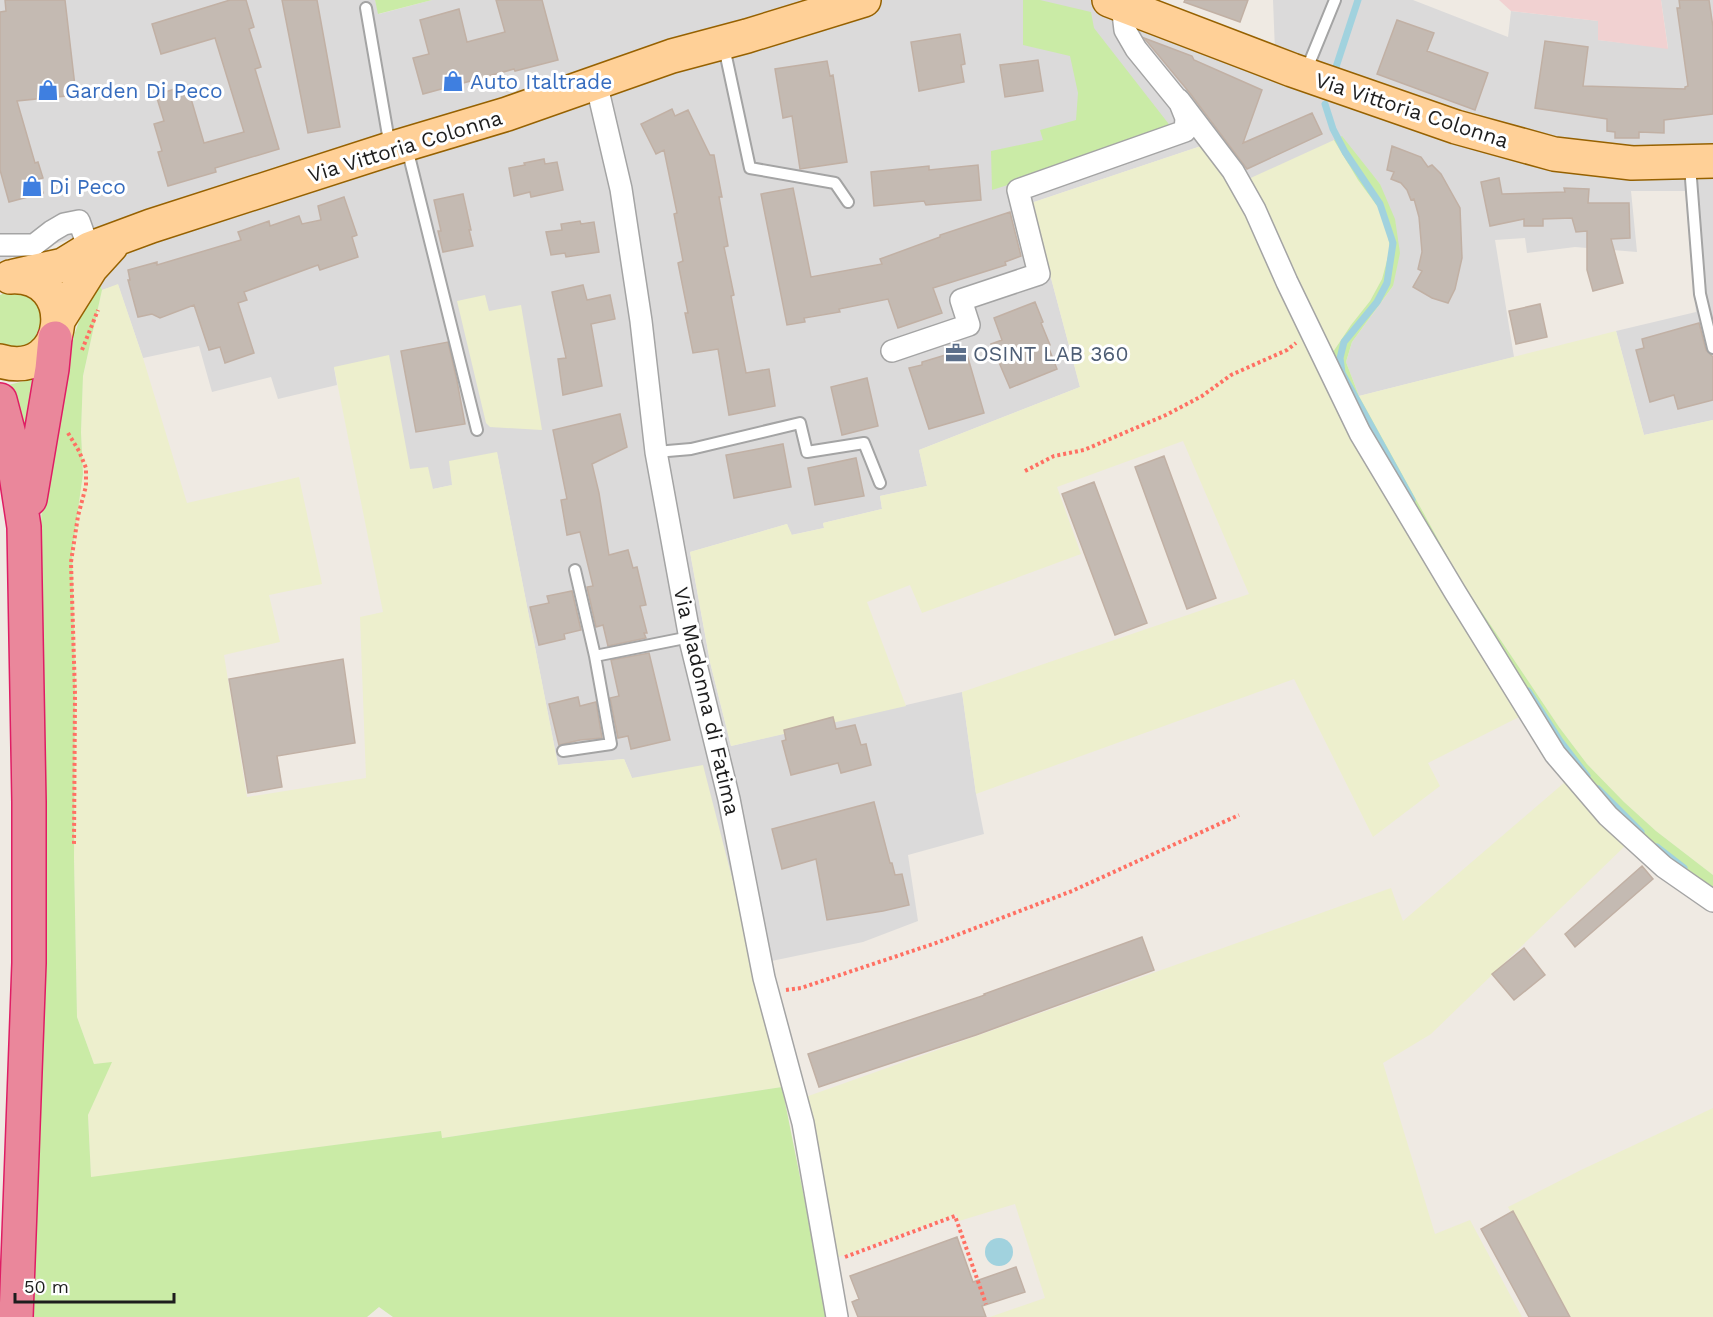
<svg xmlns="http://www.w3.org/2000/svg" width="1713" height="1317" viewBox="0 0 1713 1317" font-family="'Work Sans',sans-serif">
	<rect width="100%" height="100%" fill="#efeae3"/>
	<path fill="#dbdada" d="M 0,0 L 375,0 L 379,14 L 432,0 L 1140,0 L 1275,51 L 1273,0 L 1413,0 L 1508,37 L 1511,11 L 1599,21 L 1598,40 L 1668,48 L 1661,0 L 1713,0 L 1713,420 L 1644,435 L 1616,331 L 1696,312 L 1685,191 L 1631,191 L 1637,252 L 1575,247 L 1527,253 L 1525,238 L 1495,240 L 1514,357 L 1359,396 L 1346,362 L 1352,342 L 1393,286 L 1380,184 L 1361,162 L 1244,181 L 1216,141 L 1031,203 L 1080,387 L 919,450 L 927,486 L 880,496 L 882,509 L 823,523 L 824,528 L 791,535 L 787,524 L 690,552 L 710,662 L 731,746 L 962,692 L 976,794 L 984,834 L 908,855 L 918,921 L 863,942 L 753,965 L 731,874 L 632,778 L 624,759 L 558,765 L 497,453 L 452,485 L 433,489 L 410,469 L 334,367 L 337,385 L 278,399 L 271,377 L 212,392 L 199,346 L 143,358 L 118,285 L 102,290 L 80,236 L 0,261 Z"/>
	<path fill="#f1d1d1" d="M 1499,0 L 1661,0 L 1668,49 L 1598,40 L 1598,21 L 1511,11 Z"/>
	<path fill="#edefcd" d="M 1334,140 L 1358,180 L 1383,214 L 1387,228 L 1390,249 L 1382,279 L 1370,301 L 1351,325 L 1329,358 L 1244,181 Z
		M 1207,144 L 1241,193 L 1315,363 L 1421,556 L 1519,717 L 1428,763 L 1440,786 L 1373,837 L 1294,679 L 976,794 L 962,692 L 1249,594 L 1183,441 L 1057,487 L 1081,554 L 922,613 L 910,585 L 867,602 L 906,706 L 731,746 L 710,662 L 690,552 L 787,524 L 792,535 L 824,528 L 823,523 L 882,509 L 880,496 L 927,486 L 919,450 L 1080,387 L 1031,203 Z
		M 118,284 L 143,358 L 187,503 L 299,477 L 322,584 L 269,595 L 280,642 L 224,655 L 247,797 L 366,778 L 360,617 L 383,612 L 334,367 L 389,355 L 410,469 L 428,467 L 433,489 L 452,485 L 449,461 L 497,452 L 558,765 L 624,759 L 632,778 L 703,765 L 731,874 L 782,1087 L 441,1138 L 440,1131 L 91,1178 L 88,1115 L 111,1063 L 94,1064 L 77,1017 L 74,858 L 75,676 L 72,552 L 83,474 L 81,432 L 83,377 L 102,290 Z
		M 485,295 L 489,311 L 521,305 L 542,430 L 490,427 L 486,423 L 457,301 Z
		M 1616,331 L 1644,435 L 1713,420 L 1713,875 L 1656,831 L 1624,802 L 1587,764 L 1559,727 L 1461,581 L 1359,396 Z
		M 1565,782 L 1626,845 L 1431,1034 L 1383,1063 L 1435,1234 L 1470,1220 L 1522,1317 L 990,1317 L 1045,1298 L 1015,1204 L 959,1221 L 956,1214 L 836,1258 L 800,1099 L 1391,888 L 1403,921 Z
		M 1713,1108 L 1713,1317 L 1571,1317 L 1508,1207 L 1581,1170 Z"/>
	<path fill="#caeba6" d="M 375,0 L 432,0 L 378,14 Z
		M 1023,0 L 1040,0 L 1091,12 L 1094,28 L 1175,132 L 992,190 L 991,151 L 1043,140 L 1040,130 L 1076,120 L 1078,93 L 1070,56 L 1023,45 Z
		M 1342,136 L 1380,184 L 1395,219 L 1400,253 L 1393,286 L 1352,342 L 1346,362 L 1359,396 L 1461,581 L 1559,727 L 1587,764 L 1624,802 L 1656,831 L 1713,875 L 1713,892 L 1651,848 L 1573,769 L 1500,656 L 1329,358 L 1351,325 L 1370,301 L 1382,279 L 1390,249 L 1387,228 L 1383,214 L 1358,180 L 1334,140 Z
		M 99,282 L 102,290 L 83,376 L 81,432 L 83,474 L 72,552 L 75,676 L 74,858 L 77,1017 L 94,1064 L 112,1062 L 88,1115 L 91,1177 L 441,1131 L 442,1138 L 782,1087 L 828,1317 L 393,1317 L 379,1307 L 367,1317 L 31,1317 L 42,1084 L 44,886 L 39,551 L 44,478 L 50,428 L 71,344 L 84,307 Z
		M 13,290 L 23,291 L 38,301 L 44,328 L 26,348 L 0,346 L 0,295 Z
		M 37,378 L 26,451 L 17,415 L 8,385 Z"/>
	<path fill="#a1d2de" d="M985 1252a14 14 0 1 1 28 0a14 14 0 1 1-28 0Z"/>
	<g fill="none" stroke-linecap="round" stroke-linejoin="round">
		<path stroke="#a1d2de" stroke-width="7" d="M 1335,70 L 1358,0
			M 1325,104 L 1333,129 L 1345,152 L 1380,204 L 1393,243 L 1387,283 L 1377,302 L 1344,342 L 1340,358 L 1342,373 L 1412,500
			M 1528,691 L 1560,741 L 1587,776
			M 1598,789 L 1641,832
			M 1657,847 L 1684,868"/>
	</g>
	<path fill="#c4bab2" stroke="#c1b0a4" stroke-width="1.5" d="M 5,0 L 65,0 L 76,95 L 17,101 L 35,163 L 38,162 L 43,178 L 39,179 L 43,193 L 9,202 L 0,170 L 0,12 L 6,11 Z
		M 230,0 L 246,0 L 254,27 L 249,29 L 261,67 L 255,69 L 279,149 L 215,168 L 216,172 L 168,186 L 158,152 L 162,151 L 154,124 L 164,121 L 156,95 L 187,85 L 204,143 L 244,132 L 215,38 L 161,54 L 152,24 Z
		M 282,0 L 317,0 L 340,127 L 308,133 Z
		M 496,0 L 542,0 L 558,60 L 515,71 L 514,69 L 423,94 L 413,58 L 429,54 L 420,20 L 459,9 L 467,42 L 505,32 Z
		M 1185,0 L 1248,0 L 1240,22 L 1184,2 Z
		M 1679,0 L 1709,0 L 1713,27 L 1713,114 L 1664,120 L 1664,133 L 1639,132 L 1639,138 L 1615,138 L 1615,132 L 1607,131 L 1607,119 L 1535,108 L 1545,41 L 1588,47 L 1583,86 L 1685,89 L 1685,87 L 1688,86 L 1677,8 L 1680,8 Z
		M 1397,20 L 1434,33 L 1427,51 L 1488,73 L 1475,110 L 1377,74 Z
		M 960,34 L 965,64 L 961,65 L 964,82 L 919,91 L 911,42 Z
		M 1144,38 L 1192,56 L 1194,60 L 1262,90 L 1243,143 L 1312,113 L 1322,134 L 1247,169 L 1189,92 Z
		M 1038,60 L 1043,91 L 1005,97 L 1000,65 Z
		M 827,61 L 830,76 L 833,75 L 847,162 L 800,169 L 792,116 L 783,118 L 775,69 Z
		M 672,109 L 675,116 L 688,110 L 710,155 L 714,155 L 722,197 L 719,197 L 728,246 L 724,247 L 734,295 L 731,296 L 746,373 L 769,369 L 775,406 L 729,415 L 718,349 L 693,353 L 685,313 L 688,313 L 678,263 L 683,261 L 674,214 L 677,213 L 664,150 L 656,154 L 641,124 Z
		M 1392,146 L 1421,157 L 1428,167 L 1432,165 L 1441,174 L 1460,208 L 1462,258 L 1455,289 L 1448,303 L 1432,298 L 1413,287 L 1422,271 L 1418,269 L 1422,252 L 1419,217 L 1414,199 L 1411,200 L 1407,190 L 1401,183 L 1391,179 L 1394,172 L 1387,170 Z
		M 544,159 L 545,164 L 557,162 L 563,190 L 531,197 L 530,192 L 514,196 L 509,168 L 525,165 L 524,163 Z
		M 978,165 L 981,200 L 926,205 L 924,201 L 874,206 L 871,172 L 929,166 L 929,170 Z
		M 1499,178 L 1502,194 L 1565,192 L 1564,188 L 1589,189 L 1588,203 L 1629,203 L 1630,238 L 1611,239 L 1623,283 L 1593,291 L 1587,270 L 1587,231 L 1576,232 L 1572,218 L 1543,219 L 1543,226 L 1524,226 L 1524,219 L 1490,226 L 1481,182 Z
		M 793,188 L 811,277 L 882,264 L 880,259 L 940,237 L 940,235 L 1010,212 L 1021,256 L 1005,262 L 1006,265 L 933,288 L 942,313 L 898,328 L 888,299 L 839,309 L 840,312 L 804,318 L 805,322 L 787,325 L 761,194 Z
		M 463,194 L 471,230 L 469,230 L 473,246 L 443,252 L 438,231 L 441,231 L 434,200 Z
		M 344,197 L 357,235 L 352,237 L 358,257 L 320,270 L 318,265 L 244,292 L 247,300 L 238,303 L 254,353 L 225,363 L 220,347 L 209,350 L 194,305 L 160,318 L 152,314 L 138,317 L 128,280 L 130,280 L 128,270 L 157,262 L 157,265 L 241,240 L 238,232 L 269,221 L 270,226 L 299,216 L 302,224 L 321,220 L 318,206 Z
		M 580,221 L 581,224 L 594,222 L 599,252 L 566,257 L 565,253 L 551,255 L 546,232 L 562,230 L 561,224 Z
		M 583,285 L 587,300 L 610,295 L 615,319 L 591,324 L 602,386 L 563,395 L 558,359 L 566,358 L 552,292 Z
		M 1035,302 L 1043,322 L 1041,323 L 1050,345 L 1048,346 L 1057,369 L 1010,388 L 991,344 L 1002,340 L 994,318 Z
		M 1540,304 L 1547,337 L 1516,344 L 1509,311 Z
		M 1699,323 L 1706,350 L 1713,357 L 1713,400 L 1678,409 L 1674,395 L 1650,402 L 1636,350 L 1644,348 L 1642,339 Z
		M 448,342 L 457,381 L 465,424 L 416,432 L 401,351 Z
		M 966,351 L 984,413 L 929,429 L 909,368 L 922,365 L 922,362 L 949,354 L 950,356 Z
		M 867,378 L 878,426 L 842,435 L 831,387 Z
		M 620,414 L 627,447 L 592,464 L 599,493 L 609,555 L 628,550 L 633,568 L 637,567 L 646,605 L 640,606 L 647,633 L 644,633 L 646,638 L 608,646 L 603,625 L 596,627 L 587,587 L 593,586 L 580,532 L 567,535 L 561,500 L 567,499 L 553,430 Z
		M 783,444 L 791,487 L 734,498 L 726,455 Z
		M 1164,456 L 1216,598 L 1187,609 L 1135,467 Z
		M 856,458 L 864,496 L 815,505 L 808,468 Z
		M 1094,482 L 1147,623 L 1115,635 L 1062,494 Z
		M 572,591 L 581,630 L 564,634 L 565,639 L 539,645 L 530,607 L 549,603 L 547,596 Z
		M 649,653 L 670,740 L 631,749 L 628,736 L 618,738 L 610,698 L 619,696 L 611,660 Z
		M 343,659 L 355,743 L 277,756 L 282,787 L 248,793 L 229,679 Z
		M 578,697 L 580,706 L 596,702 L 602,738 L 580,740 L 559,745 L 549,704 Z
		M 833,717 L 836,729 L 855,725 L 861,745 L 866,744 L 871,765 L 841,773 L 838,763 L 791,775 L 782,741 L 786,740 L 784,730 Z
		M 874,802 L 890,863 L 892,863 L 895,875 L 902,874 L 909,905 L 883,911 L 827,920 L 816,859 L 782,869 L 772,829 Z
		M 1642,866 L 1653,879 L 1575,947 L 1565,934 Z
		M 1142,937 L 1154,970 L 976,1035 L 819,1087 L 808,1054 L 985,995 L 984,994 Z
		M 1524,948 L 1545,975 L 1514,1000 L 1492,974 Z
		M 1513,1211 L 1570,1317 L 1529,1317 L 1481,1229 Z
		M 957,1237 L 973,1282 L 1016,1267 L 1025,1292 L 982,1306 L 986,1317 L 858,1317 L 852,1302 L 859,1299 L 850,1276 Z"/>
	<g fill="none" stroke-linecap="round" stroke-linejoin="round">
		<defs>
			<path id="lane" d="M 366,8 L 390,147
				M 724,47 L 750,168 L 835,183 L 848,202
				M 1306,71 L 1335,0
				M 407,148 L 477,430
				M 1690,166 L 1700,294 L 1713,348
				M 656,452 L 691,449 L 800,423 L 807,452 L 864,443 L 880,483
				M 595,656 L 690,637
				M 563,751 L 611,744 L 595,656 L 575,570"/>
			<path id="street" d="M 1122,5 L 1125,30 L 1136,49 L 1180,103
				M 596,82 L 621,189 L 641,321 L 656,452 L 691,644 L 729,799 L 764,978 L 803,1123 L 837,1317
				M 1179,100 L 1233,171 L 1255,210 L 1287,282 L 1360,433 L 1455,592 L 1555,754 L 1608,816 L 1664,867 L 1713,901
				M 0,245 L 34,245 L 52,231 L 64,224 L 79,221 L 89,249
				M 892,351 L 969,325 L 961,300 L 1039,274 L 1018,190 L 1185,131 L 1186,118 L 1180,103"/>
			<path id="primary" d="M 1109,0 L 1292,70 L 1456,127 L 1554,154 L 1632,163 L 1713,161
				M 14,276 L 63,265 L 89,249 L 151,226 L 390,149 L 507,114 L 672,56 L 747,36 L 864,0
				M 59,319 L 91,268 L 111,246
				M 0,361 C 70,382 80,272 10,277"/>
			<path id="highway" d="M 0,400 L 11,442 L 24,527 L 29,802 L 29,963 L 16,1317
				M 30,499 L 52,369 L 55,338"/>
		</defs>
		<use href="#lane" stroke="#a4a4a4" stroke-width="14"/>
		<use href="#street" stroke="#a4a4a4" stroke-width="24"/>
		<use href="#primary" stroke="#966100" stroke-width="36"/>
		<use href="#highway" stroke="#df1d64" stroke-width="36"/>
		<path stroke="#ff7063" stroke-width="4" stroke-dasharray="3 3" stroke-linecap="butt" d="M 82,350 L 98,310
			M 68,433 L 79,451 L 86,468 L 86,486 L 78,516 L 71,562 L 75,694 L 74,844
			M 1025,471 L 1054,456 L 1084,450 L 1166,415 L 1202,396 L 1231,375 L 1287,350 L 1296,343
			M 786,990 L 801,988 L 936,943 L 1072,891 L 1239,815
			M 845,1257 L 955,1216 L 986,1304"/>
		<use href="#lane" stroke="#fff" stroke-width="10"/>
		<use href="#street" stroke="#fff" stroke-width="21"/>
		<use href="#primary" stroke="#ffd097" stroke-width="33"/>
		<use href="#highway" stroke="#ea879b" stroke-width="33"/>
	</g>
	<defs>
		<symbol id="shop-bare" viewBox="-9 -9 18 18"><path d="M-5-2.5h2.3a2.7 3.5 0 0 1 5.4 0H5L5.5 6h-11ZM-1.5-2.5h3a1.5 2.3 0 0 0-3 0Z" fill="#3f7fe0" stroke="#fff" stroke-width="2.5" paint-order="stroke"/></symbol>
		<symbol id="office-bare" viewBox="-9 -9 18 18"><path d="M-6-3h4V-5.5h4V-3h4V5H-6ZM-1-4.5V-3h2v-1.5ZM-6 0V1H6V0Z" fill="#5c6f8a" stroke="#fff" stroke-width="2.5" paint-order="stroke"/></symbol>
	</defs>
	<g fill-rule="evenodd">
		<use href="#shop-bare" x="438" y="66" width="30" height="30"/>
		<use href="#shop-bare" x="33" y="75" width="30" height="30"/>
		<use href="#shop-bare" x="17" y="171" width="30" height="30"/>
		<use href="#office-bare" x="941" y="338" width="30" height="30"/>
	</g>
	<g text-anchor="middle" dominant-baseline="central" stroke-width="6" stroke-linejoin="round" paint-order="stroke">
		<g font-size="21" fill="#366cbe" stroke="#fff" text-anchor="start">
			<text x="470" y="81">Auto Italtrade</text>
			<text x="65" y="90">Garden Di Peco</text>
			<text x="49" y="186">Di Peco</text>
		</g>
		<g font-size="21" fill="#1d1d1d" stroke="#fff">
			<text transform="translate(1412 110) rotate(18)">Via Vittoria Colonna</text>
			<text transform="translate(405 146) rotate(-17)">Via Vittoria Colonna</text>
			<text transform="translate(707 701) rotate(77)">Via Madonna di Fatima</text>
		</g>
		<g font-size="21" fill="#4e5e75" stroke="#fff" text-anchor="start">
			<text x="973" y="353">OSINT LAB 360</text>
		</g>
	</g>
	<path d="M15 1293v9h159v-9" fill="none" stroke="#1d1d1d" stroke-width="3"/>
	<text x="24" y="1293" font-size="18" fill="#1d1d1d" stroke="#ffffff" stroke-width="4.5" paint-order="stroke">50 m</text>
</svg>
